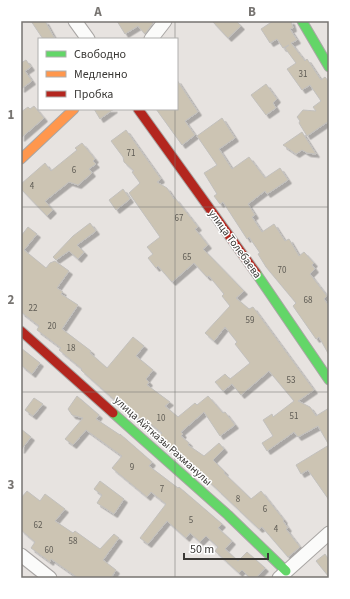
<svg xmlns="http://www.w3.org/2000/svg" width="350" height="599" viewBox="0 0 350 599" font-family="'Source Sans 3',sans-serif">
	<defs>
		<filter id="shadow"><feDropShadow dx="3.5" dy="3.5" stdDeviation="0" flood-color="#0004"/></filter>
	</defs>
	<rect width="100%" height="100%" fill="#e7e3e0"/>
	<path fill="#ccc4b3" stroke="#c2c0bd" filter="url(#shadow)" d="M 31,21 L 45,21 L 55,39 L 43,39 Z
		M 117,21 L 152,21 L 153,23 L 145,34 L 138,26 L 125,34 Z
		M 212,21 L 236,21 L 241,26 L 228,38 Z
		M 273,21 L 291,21 L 293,28 L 290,29 L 297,40 L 291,43 L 305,61 L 307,59 L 321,80 L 325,77 L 329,82 L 329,121 L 307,136 L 299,123 L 300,121 L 297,117 L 303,110 L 316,111 L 313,107 L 321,101 L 310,85 L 302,90 L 287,69 L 296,63 L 285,48 L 289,45 L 283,48 L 277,39 L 270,43 L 261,29 Z
		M 26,60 L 31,67 L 25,71 L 32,81 L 21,89 L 21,63 Z
		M 177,80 L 198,112 L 185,121 L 195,135 L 182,145 L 156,109 L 177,109 Z
		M 266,84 L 277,99 L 273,103 L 276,108 L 266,115 L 251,95 Z
		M 34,106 L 44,118 L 21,138 L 21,112 L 28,107 L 30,109 Z
		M 94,109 L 114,109 L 100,119 Z
		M 222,118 L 235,138 L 219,149 L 232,169 L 249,157 L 265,178 L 280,168 L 288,180 L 267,194 L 265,191 L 248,204 L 255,215 L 252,217 L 262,232 L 274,224 L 285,241 L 289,239 L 299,256 L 304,252 L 314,263 L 312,265 L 315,269 L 310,274 L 327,296 L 324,299 L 329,306 L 329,355 L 319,337 L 316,339 L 293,306 L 296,303 L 266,267 L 258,254 L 260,253 L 249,237 L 247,239 L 223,202 L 220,204 L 214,196 L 217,194 L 204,173 L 217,165 L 197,136 Z
		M 126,130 L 161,179 L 157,182 L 167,188 L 174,199 L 175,198 L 198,227 L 195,229 L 208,245 L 203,249 L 244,291 L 236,298 L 249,309 L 253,307 L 314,390 L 298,401 L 310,407 L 316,416 L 329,408 L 329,445 L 318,426 L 298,437 L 294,432 L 267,451 L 262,443 L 273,436 L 263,420 L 272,414 L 273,417 L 294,401 L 269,371 L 241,395 L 232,384 L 223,391 L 215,382 L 225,374 L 230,379 L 250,363 L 235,344 L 237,342 L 225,327 L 214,341 L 205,333 L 230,306 L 222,296 L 224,294 L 209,276 L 207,277 L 194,263 L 172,282 L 158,266 L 156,268 L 148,258 L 153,254 L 147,247 L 160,237 L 129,193 L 140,183 L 132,172 L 134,171 L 124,162 L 123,157 L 111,141 Z
		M 302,132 L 316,154 L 307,153 L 302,150 L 296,154 L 283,145 Z
		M 82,143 L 95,159 L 93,161 L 96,164 L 89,169 L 92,173 L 78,185 L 69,182 L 45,201 L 53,210 L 47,216 L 21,189 L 21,184 L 45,163 L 51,171 L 77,150 L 75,148 Z
		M 123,189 L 130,199 L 116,210 L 109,200 Z
		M 90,223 L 96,231 L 77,245 L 84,252 L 78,259 L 69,251 L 56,260 L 53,257 L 73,236 Z
		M 28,227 L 37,234 L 24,250 L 46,268 L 50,263 L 55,261 L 69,271 L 57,288 L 63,292 L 61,294 L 78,305 L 62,329 L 91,351 L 90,353 L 107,368 L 133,337 L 144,346 L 136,356 L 153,370 L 146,379 L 149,382 L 147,385 L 170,402 L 165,406 L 178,417 L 195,403 L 197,405 L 208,396 L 223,413 L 225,412 L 235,425 L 220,436 L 204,412 L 181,432 L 183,434 L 181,436 L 189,443 L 188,445 L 204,456 L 219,443 L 224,449 L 213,460 L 225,472 L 224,473 L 251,499 L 261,491 L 284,520 L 283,521 L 288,528 L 286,529 L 300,547 L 288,557 L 262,527 L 259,529 L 202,475 L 169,448 L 170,446 L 158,437 L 162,433 L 143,418 L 142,420 L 129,413 L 81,370 L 82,369 L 59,350 L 61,348 L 37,330 L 39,326 L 21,312 L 21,236 Z
		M 21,348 L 40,363 L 32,374 L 21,365 Z
		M 77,396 L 99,415 L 96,419 L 120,435 L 120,434 L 152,462 L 149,466 L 178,488 L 179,487 L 222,524 L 218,528 L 232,541 L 225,549 L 238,561 L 247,552 L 265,568 L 256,578 L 250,578 L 242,570 L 239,573 L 215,551 L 218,547 L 206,536 L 200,542 L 190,533 L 186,538 L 167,521 L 148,544 L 140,538 L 166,504 L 151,492 L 147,497 L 112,468 L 122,456 L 86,430 L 73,445 L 65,439 L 83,418 L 72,415 L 68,409 Z
		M 34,398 L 43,404 L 33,416 L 25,410 Z
		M 21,429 L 31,437 L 21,450 Z
		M 329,445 L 329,500 L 308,470 L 301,474 L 296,465 Z
		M 100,481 L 124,499 L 114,514 L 97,503 L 102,495 L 94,489 Z
		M 27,491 L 40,501 L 45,494 L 65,509 L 55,521 L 73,533 L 75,531 L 100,549 L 114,534 L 119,538 L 103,560 L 116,570 L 111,578 L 78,578 L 51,559 L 50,562 L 31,548 L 35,542 L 21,530 L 21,498 Z
		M 325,554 L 329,560 L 329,577 L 316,561 Z"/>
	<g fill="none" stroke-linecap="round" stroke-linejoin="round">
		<defs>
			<path id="street" d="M 75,21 L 88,39
				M 151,39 L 165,21
				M 21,555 L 50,578
				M 279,578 L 329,533"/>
			<path id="fast" d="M 302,21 L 329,67
				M 256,273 L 329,380
				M 113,413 L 228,515 L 286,571"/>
			<path id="slow" d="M 21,159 L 74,109"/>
			<path id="jam" d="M 138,109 L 256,273
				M 21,331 L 113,413"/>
		</defs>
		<use href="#street" stroke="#a9a6a4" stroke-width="15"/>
		<use href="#fast" stroke="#a9a6a4" stroke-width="11"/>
		<use href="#slow" stroke="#a9a6a4" stroke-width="11"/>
		<use href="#jam" stroke="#a9a6a4" stroke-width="11"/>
		<use href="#street" stroke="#fbfbfa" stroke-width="13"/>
		<use href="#fast" stroke="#63d668" stroke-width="9"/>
		<use href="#slow" stroke="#ff974d" stroke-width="9"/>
		<use href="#jam" stroke="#b3261e" stroke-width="9"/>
	</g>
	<path fill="none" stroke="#777471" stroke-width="1" stroke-opacity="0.55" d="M 175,21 L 175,39M 175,109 L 175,578M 21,207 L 329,207M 21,392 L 329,392"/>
	<g text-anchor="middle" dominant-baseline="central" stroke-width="3" stroke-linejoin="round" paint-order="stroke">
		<g font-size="9" fill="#5e5b54">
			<text x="303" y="74">31</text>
			<text x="131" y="153">71</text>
			<text x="74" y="170">6</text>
			<text x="32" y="186">4</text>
			<text x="179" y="218">67</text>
			<text x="187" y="257">65</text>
			<text x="282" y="270">70</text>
			<text x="308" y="300">68</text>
			<text x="33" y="308">22</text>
			<text x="250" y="320">59</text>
			<text x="52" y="326">20</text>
			<text x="71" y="348">18</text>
			<text x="291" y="380">53</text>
			<text x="294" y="416">51</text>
			<text x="161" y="418">10</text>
			<text x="132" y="467">9</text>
			<text x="162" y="489">7</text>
			<text x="238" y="499">8</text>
			<text x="265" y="509">6</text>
			<text x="191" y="520">5</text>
			<text x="38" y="525">62</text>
			<text x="276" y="529">4</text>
			<text x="73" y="541">58</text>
			<text x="49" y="550">60</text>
		</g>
		<g font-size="11" fill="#3a3835" stroke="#fff">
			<text transform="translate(235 244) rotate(54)">улица Толебаева</text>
			<text transform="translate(163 441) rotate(42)">улица Айтказы Рахманулы</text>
		</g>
	</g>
	<rect width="350" height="599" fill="none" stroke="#ffffff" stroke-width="44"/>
	<rect x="38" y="38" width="140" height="72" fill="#ffffff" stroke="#b0afae"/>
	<rect x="46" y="51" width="20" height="6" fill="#63d668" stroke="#b0afae"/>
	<text x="74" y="58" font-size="12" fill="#3a3835">Свободно</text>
	<rect x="46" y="71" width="20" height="6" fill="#ff974d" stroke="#b0afae"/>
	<text x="74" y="78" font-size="12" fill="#3a3835">Медленно</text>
	<rect x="46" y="91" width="20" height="6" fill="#b3261e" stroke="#b0afae"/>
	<text x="74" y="98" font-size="12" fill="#3a3835">Пробка</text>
	<path d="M184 553v6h84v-6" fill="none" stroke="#3a3835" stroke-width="2"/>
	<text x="190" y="553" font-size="12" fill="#3a3835" stroke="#ffffff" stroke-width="3" paint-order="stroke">50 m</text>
	<rect x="22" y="22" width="306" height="555" fill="none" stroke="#777471" stroke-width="1.5"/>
	<g font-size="13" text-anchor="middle" font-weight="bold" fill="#777471">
		<text x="98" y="16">A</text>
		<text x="252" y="16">B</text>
		<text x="11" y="119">1</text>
		<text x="11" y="304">2</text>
		<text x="11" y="489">3</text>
	</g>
</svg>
